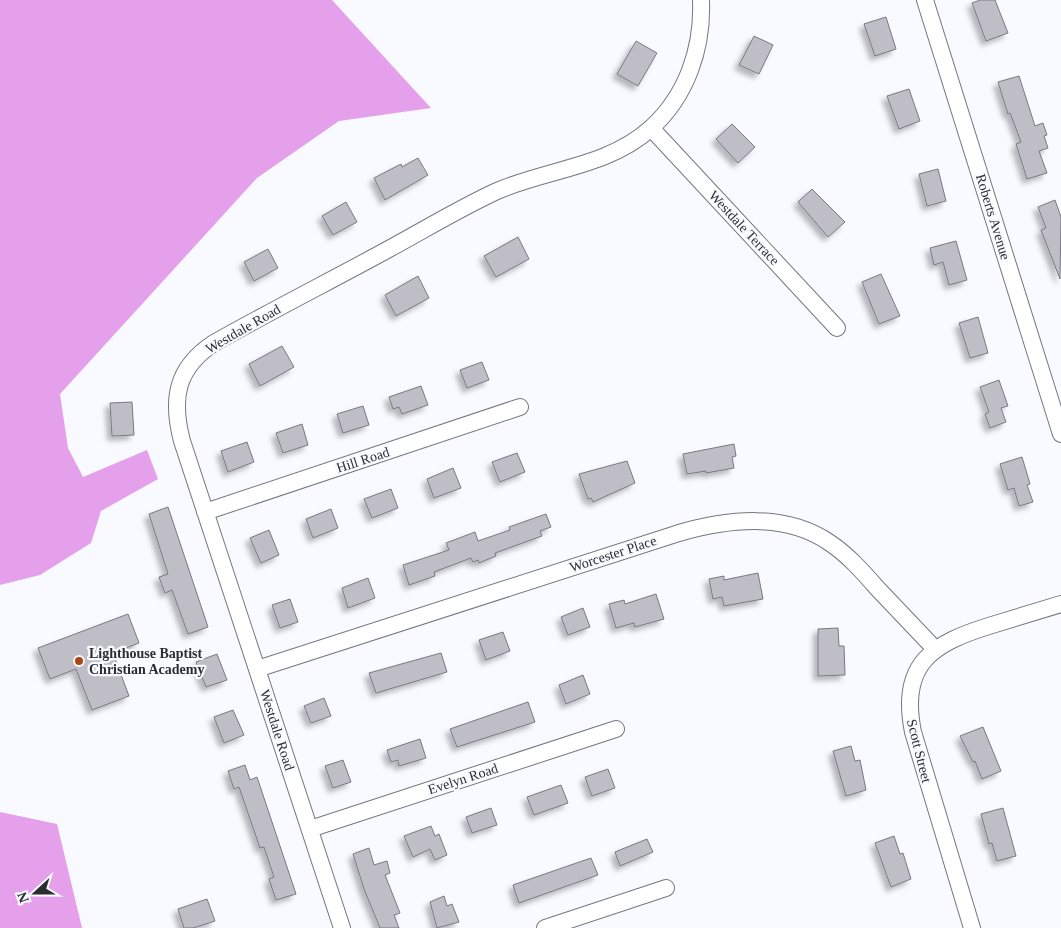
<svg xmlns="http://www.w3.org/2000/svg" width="1061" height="928" viewBox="0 0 1061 928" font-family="Georgia,serif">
	<defs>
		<filter id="shadow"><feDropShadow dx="-4.5" dy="4.5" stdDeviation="2.5" flood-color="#0004"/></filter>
	</defs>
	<rect width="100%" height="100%" fill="#f8faff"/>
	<path fill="#e4a0ea" d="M 0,0 L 332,0 L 431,108 L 339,121 L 257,178 L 60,394 L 68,448 L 83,477 L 147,450 L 158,479 L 101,511 L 91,543 L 40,575 L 0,585 Z
		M 0,812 L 57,824 L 82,928 L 0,928 Z"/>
	<path fill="#bfbdc6" stroke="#7a7880" filter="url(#shadow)" d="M 980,0 L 995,0 L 1008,33 L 986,41 L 972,3 Z
		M 886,17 L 896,49 L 875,56 L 864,24 Z
		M 754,36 L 773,45 L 759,74 L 739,65 Z
		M 636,41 L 657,53 L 638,86 L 617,74 Z
		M 1019,76 L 1035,126 L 1043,123 L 1047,135 L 1044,136 L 1048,148 L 1039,151 L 1047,173 L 1027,179 L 1016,144 L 1021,142 L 1010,113 L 1008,114 L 998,82 Z
		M 909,89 L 920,121 L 899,129 L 887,96 Z
		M 732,124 L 755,147 L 738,163 L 716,139 Z
		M 418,158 L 428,175 L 385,200 L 374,178 L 401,164 L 402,167 Z
		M 938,169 L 946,201 L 927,206 L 919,174 Z
		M 812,189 L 845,222 L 828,237 L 798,202 Z
		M 1055,200 L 1061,217 L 1060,279 L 1041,230 L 1046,228 L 1038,207 Z
		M 346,202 L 357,222 L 333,235 L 322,216 Z
		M 518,237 L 529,259 L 496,277 L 484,256 Z
		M 956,241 L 967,280 L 949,285 L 943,262 L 934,265 L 930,248 Z
		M 268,249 L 278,268 L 254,281 L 244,262 Z
		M 881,274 L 900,316 L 879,324 L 862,282 Z
		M 418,276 L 429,298 L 396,316 L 385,295 Z
		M 978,317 L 988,353 L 970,358 L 959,323 Z
		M 282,346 L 294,367 L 260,386 L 249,364 Z
		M 482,362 L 489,380 L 467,388 L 460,370 Z
		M 999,380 L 1008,406 L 1001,408 L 1006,422 L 990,428 L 985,414 L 989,412 L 980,387 Z
		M 421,386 L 428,405 L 402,414 L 399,407 L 393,409 L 389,397 Z
		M 132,402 L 134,435 L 112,436 L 110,403 Z
		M 363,406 L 369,425 L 343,433 L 337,414 Z
		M 302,424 L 308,445 L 283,453 L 276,433 Z
		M 247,442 L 254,462 L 228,472 L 221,451 Z
		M 734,444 L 736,456 L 732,457 L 734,468 L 706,473 L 706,471 L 687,474 L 683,454 Z
		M 517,453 L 525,472 L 500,482 L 492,462 Z
		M 1022,457 L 1030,484 L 1027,485 L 1033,502 L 1019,506 L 1014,488 L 1008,490 L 1000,464 Z
		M 627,461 L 635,483 L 593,502 L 591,498 L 588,499 L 579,474 Z
		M 453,468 L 461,488 L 434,498 L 427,479 Z
		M 391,489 L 398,508 L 372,518 L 364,499 Z
		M 168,507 L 208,627 L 188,634 L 172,590 L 165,593 L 159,577 L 168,574 L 149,514 Z
		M 331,509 L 338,528 L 313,538 L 306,519 Z
		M 546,514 L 551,527 L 540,531 L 542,536 L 495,553 L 496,556 L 479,563 L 478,560 L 473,562 L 471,558 L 434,572 L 435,576 L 409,585 L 403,565 L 449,550 L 446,543 L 475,532 L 478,541 L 510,530 L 509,527 Z
		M 269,530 L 279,555 L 261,563 L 250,538 Z
		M 758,573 L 763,599 L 724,606 L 722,597 L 713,599 L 709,579 L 724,576 L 724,580 Z
		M 368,578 L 375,598 L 348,608 L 342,588 Z
		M 656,594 L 664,619 L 635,627 L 634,623 L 616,628 L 609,604 L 624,600 L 625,604 Z
		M 290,599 L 298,622 L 280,628 L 272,605 Z
		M 583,608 L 590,627 L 568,635 L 561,617 Z
		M 128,614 L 139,643 L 113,653 L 129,696 L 92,710 L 76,669 L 50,679 L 38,648 Z
		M 838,628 L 839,646 L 844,646 L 845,675 L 818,676 L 818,629 Z
		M 503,632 L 510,651 L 486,660 L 479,640 Z
		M 441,653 L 447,672 L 376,693 L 369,673 Z
		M 217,654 L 227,680 L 206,687 L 196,662 Z
		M 583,675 L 590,694 L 566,704 L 559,685 Z
		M 324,698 L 331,716 L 311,723 L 304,706 Z
		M 528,702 L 535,722 L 457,747 L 450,729 Z
		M 233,710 L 244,735 L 224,743 L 214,717 Z
		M 983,727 L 1001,771 L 982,779 L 975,761 L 973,762 L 960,736 Z
		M 420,739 L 426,758 L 399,766 L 398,760 L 391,762 L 387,750 Z
		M 851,746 L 855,761 L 860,760 L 866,790 L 846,796 L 833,751 Z
		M 343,760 L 351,782 L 333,788 L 325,766 Z
		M 245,765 L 250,780 L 257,777 L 296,894 L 276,900 L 269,879 L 274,877 L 264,847 L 260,848 L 239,787 L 234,789 L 228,771 Z
		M 608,769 L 615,788 L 592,796 L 585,777 Z
		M 561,785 L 568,803 L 534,815 L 527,797 Z
		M 491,808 L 497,825 L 472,833 L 466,817 Z
		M 1003,808 L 1016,856 L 997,861 L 992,843 L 989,844 L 981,814 Z
		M 431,826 L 435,836 L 439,834 L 447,855 L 435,860 L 430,849 L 413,857 L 404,836 Z
		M 894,836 L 900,854 L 903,853 L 911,879 L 891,887 L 875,843 Z
		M 647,839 L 653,852 L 620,866 L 615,852 Z
		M 369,848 L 374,865 L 387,861 L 390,873 L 385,875 L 400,913 L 394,915 L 399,928 L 380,928 L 364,889 L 353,854 Z
		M 591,858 L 598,875 L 519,903 L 513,885 Z
		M 444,896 L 447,906 L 452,904 L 459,922 L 437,928 L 430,902 Z
		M 207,899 L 215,921 L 193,928 L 184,928 L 178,909 Z"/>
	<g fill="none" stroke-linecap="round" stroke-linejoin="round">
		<defs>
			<path id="minor" d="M 925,0 L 1061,434
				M 651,128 L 837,328
				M 205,512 L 520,407
				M 257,669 L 679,533 C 728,519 785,512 830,543 C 848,555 863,572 877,588 C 896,608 916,629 935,649
				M 310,829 L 616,729
				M 342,928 L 182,441 C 171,399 176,368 214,343 C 271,311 330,281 387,250 C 424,230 460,208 497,191 C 548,169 607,167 650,129 C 687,96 703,48 701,0
				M 545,928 L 666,888
				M 972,928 L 913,732 C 899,663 933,643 992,625 C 1015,618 1038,611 1061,604"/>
		</defs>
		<use href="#minor" stroke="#75777f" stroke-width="18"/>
		<use href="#minor" stroke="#fff" stroke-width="16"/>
	</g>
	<circle fill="#ab4616" stroke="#f8faff" stroke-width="2" cx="79" cy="661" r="5"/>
	<g text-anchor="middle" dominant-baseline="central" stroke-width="4.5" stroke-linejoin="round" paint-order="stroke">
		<g font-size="14" fill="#2c2d31" stroke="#f8faff">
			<text transform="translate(993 217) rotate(73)">Roberts Avenue</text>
			<text transform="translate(744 228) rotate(47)">Westdale Terrace</text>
			<text transform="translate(243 329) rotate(-30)">Westdale Road</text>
			<text transform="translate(363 460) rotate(-18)">Hill Road</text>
			<text transform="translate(613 554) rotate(-18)">Worcester Place</text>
			<text transform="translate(277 730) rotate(72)">Westdale Road</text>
			<text transform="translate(919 751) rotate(76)">Scott Street</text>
			<text transform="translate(463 779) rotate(-18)">Evelyn Road</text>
		</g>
		<g font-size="14" font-weight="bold" fill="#2c2d31" stroke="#f8faff" text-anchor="start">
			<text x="89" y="653">Lighthouse Baptist<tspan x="89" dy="16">Christian Academy</tspan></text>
		</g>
	</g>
	<g transform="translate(35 893) rotate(249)" stroke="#f8faff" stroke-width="4" paint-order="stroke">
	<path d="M0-4L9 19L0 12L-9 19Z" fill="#2c2d31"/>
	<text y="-8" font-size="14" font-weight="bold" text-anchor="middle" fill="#2c2d31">N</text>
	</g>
</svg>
